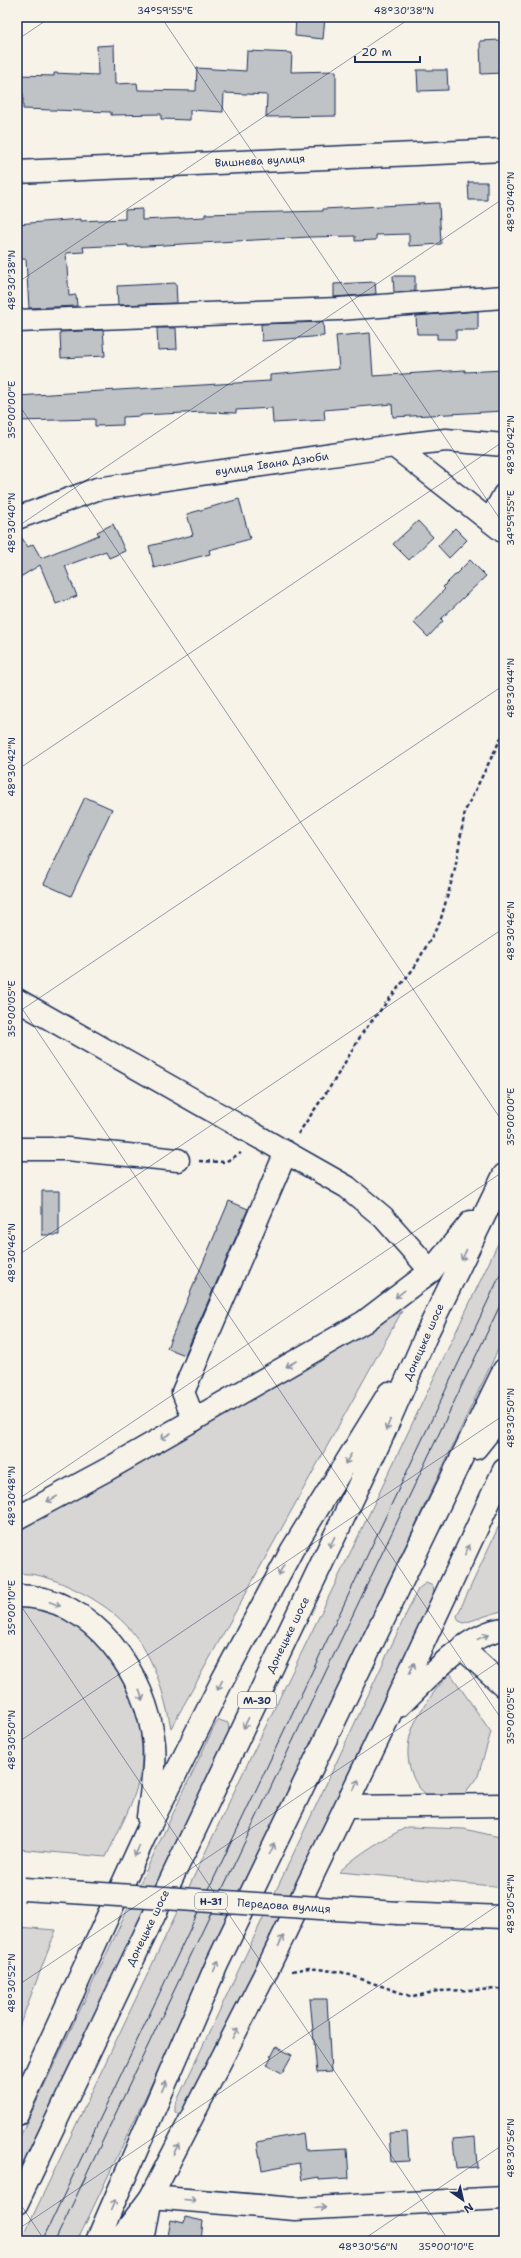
<svg xmlns="http://www.w3.org/2000/svg" width="521" height="2258" viewBox="0 0 521 2258" font-family="'Shantell Sans',sans-serif">
	<rect width="100%" height="100%" fill="#f7f3e8"/>
	<filter id="ink" filterUnits="userSpaceOnUse"><feTurbulence type="fractalNoise" baseFrequency=".025" numOctaves="2"/><feDisplacementMap in="SourceGraphic" scale="8" xChannelSelector="R" yChannelSelector="G"/><feConvolveMatrix kernelMatrix="1 2 1 2 8 2 1 2 1" color-interpolation-filters="sRGB"/></filter>
	<g filter="url(#ink)">
		<path fill="#d7d6d4" stroke="#798299" d="M 504,1231 L 504,1337 L 84,2227 L 77,2241 L 21,2241 L 242,1775 L 373,1506 Z
			M 402,1311 L 171,1728 C 157,1658 137,1618 70,1587 C 53,1579 35,1572 17,1574 L 17,1532 Z
			M 504,1515 L 504,1610 L 464,1623 L 459,1621 L 457,1616 Z
			M 426,1583 L 433,1586 L 434,1593 L 190,2112 L 182,2117 L 175,2112 L 175,2105 L 418,1589 Z
			M 17,1606 C 33,1608 49,1609 64,1617 C 118,1644 148,1710 141,1770 C 136,1800 119,1829 106,1857 L 17,1849 Z
			M 450,1673 L 491,1732 L 478,1776 L 458,1802 C 449,1800 437,1800 428,1795 C 421,1792 414,1781 412,1774 C 397,1735 426,1701 450,1673 Z
			M 219,1720 L 228,1723 L 229,1731 L 17,2179 L 17,2143 L 215,1725 Z
			M 407,1827 L 464,1829 L 504,1838 L 504,1887 L 339,1872 C 360,1852 382,1840 407,1827 Z
			M 17,1927 L 56,1930 L 17,2032 Z"/>
		<path fill="#c0c3c5" stroke="#1b2f5e" d="M 296,17 L 325,17 L 323,39 L 295,36 Z
			M 501,40 L 502,73 L 481,74 L 480,41 Z
			M 114,45 L 115,84 L 137,83 L 138,90 L 196,91 L 197,68 L 246,71 L 247,51 L 292,53 L 291,72 L 336,71 L 336,116 L 266,117 L 267,95 L 224,93 L 223,112 L 190,110 L 190,120 L 161,119 L 161,114 L 111,115 L 111,112 L 23,109 L 23,93 L 17,93 L 17,75 L 54,76 L 54,73 L 98,75 L 97,46 Z
			M 417,70 L 447,70 L 448,90 L 418,91 Z
			M 468,182 L 487,182 L 487,200 L 469,200 Z
			M 439,203 L 441,244 L 409,246 L 409,234 L 376,235 L 376,240 L 355,241 L 355,236 L 309,237 L 128,247 L 128,245 L 83,247 L 84,252 L 66,253 L 69,296 L 76,295 L 77,306 L 29,308 L 26,259 L 17,259 L 17,224 L 81,219 L 81,221 L 125,219 L 125,210 L 142,209 L 142,220 L 205,217 L 205,214 L 323,211 L 323,209 Z
			M 393,276 L 415,276 L 415,291 L 394,292 Z
			M 375,282 L 376,294 L 334,297 L 334,284 Z
			M 176,283 L 177,303 L 118,305 L 117,286 Z
			M 478,311 L 478,330 L 456,330 L 456,339 L 437,339 L 437,334 L 417,334 L 416,316 Z
			M 323,322 L 324,336 L 262,341 L 261,324 Z
			M 157,328 L 176,328 L 177,349 L 158,350 Z
			M 103,330 L 105,356 L 61,358 L 60,332 Z
			M 370,333 L 373,376 L 465,370 L 465,372 L 504,370 L 504,411 L 393,417 L 392,404 L 324,410 L 325,420 L 273,423 L 272,408 L 236,410 L 236,413 L 205,412 L 141,415 L 141,416 L 123,417 L 123,425 L 95,426 L 95,419 L 17,421 L 17,396 L 270,381 L 270,375 L 339,369 L 336,336 Z
			M 239,499 L 250,539 L 209,550 L 210,554 L 154,568 L 149,546 L 193,535 L 187,514 Z
			M 418,521 L 433,537 L 409,560 L 393,544 Z
			M 113,524 L 125,551 L 109,558 L 106,551 L 65,566 L 77,596 L 56,604 L 40,565 L 17,579 L 17,531 L 28,547 L 33,544 L 41,558 L 99,535 L 97,532 Z
			M 455,528 L 467,540 L 449,558 L 438,546 Z
			M 470,560 L 486,576 L 441,619 L 443,621 L 428,637 L 413,622 L 445,589 L 443,587 Z
			M 85,797 L 112,809 L 71,896 L 44,884 Z
			M 42,1191 L 59,1191 L 59,1235 L 42,1235 Z
			M 229,1201 L 248,1209 L 185,1355 L 167,1348 Z
			M 310,1999 L 327,1999 L 331,2072 L 317,2073 Z
			M 276,2047 L 292,2055 L 282,2073 L 267,2065 Z
			M 407,2132 L 409,2161 L 391,2162 L 389,2133 Z
			M 303,2133 L 305,2150 L 347,2148 L 349,2178 L 319,2180 L 319,2177 L 302,2180 L 299,2163 L 262,2170 L 257,2142 Z
			M 475,2137 L 477,2167 L 456,2169 L 453,2139 Z
			M 185,2217 L 203,2221 L 201,2241 L 167,2241 L 171,2220 L 184,2223 Z"/>
		<g fill="none" stroke-linecap="round" stroke-linejoin="round">
			<defs>
				<path id="minor" d="M 17,172 L 504,150
					M 17,321 L 339,309 L 504,297
					M 394,446 L 446,440 L 504,445
					M 17,518 L 97,489 L 394,446 L 504,532
					M 490,521 L 504,495
					M 17,1000 L 347,1187 L 383,1217 L 431,1271
					M 17,1149 L 67,1149 L 178,1160
					M 194,1420 L 183,1392 L 286,1152
					M 462,1648 L 504,1686
					M 346,1807 L 504,1805
					M 143,2241 L 151,2197 L 295,2209 L 504,2198"/>
				<path id="major" d="M 398,1913 L 504,1917"/>
				<path id="highway" d="M 476,1448 L 504,1413
					M 17,1518 L 108,1469 L 364,1322 L 431,1271 L 471,1222
					M 17,1596 C 93,1595 147,1675 154,1744 C 156,1768 151,1793 148,1817
					M 399,1706 C 425,1681 466,1633 504,1629
					M 17,2114 L 147,1831 L 222,1681 L 292,1550 L 389,1393
					M 17,2203 L 380,1441 L 428,1331 L 504,1175
					M 97,2241 L 217,1964 L 504,1370
					M 118,2241 L 151,2197 L 264,1976 L 389,1716 L 504,1470"/>
			</defs>
			<use href="#minor" stroke="#1b2f5e" stroke-width="25"/>
			<use href="#major" stroke="#1b2f5e" stroke-width="25"/>
			<use href="#highway" stroke="#1b2f5e" stroke-width="25"/>
			<path stroke="#1b2f5e" stroke-width="2.5" stroke-dasharray="4 3" stroke-linecap="butt" d="M 298,1134 L 334,1081 L 363,1032 L 414,968 L 440,922 L 455,869 L 465,811 L 504,732
				M 199,1161 L 225,1162 L 241,1153
				M 292,1971 L 309,1968 L 341,1972 L 413,1997 L 437,1991 L 504,1989"/>
			<use href="#minor" stroke="#f7f3e8" stroke-width="22"/>
			<use href="#major" stroke="#f7f3e8" stroke-width="22"/>
			<use href="#highway" stroke="#f7f3e8" stroke-width="22"/>
			<path stroke="#1b2f5e" stroke-width="1" d="M 42,2241 L 504,1267
				M 55,2241 L 504,1297"/>
			<defs>
				<path id="major-bridge" d="M 24,1889 L 398,1913"/>
			</defs>
			<use href="#major-bridge" stroke="#1b2f5e" stroke-width="25" stroke-linecap="butt"/>
			<use href="#major-bridge" stroke="#f7f3e8" stroke-width="22"/>
		</g>
		<defs><path id="oneway-shaft" d="M-6 0H5M1.5-3L5.5 0L1.5 3" fill="none" stroke-width="1.6" stroke-linecap="round" stroke-linejoin="round"/></defs>
		<g stroke="#8991a3">
			<use href="#oneway-shaft" transform="translate(464 1255) rotate(116)"/>
			<use href="#oneway-shaft" transform="translate(400 1294) rotate(142)"/>
			<use href="#oneway-shaft" transform="translate(291 1364) rotate(150)"/>
			<use href="#oneway-shaft" transform="translate(388 1425) rotate(113)"/>
			<use href="#oneway-shaft" transform="translate(166 1436) rotate(150)"/>
			<use href="#oneway-shaft" transform="translate(348 1459) rotate(122)"/>
			<use href="#oneway-shaft" transform="translate(52 1499) rotate(152)"/>
			<use href="#oneway-shaft" transform="translate(332 1542) rotate(116)"/>
			<use href="#oneway-shaft" transform="translate(467 1550) rotate(-65)"/>
			<use href="#oneway-shaft" transform="translate(281 1570) rotate(118)"/>
			<use href="#oneway-shaft" transform="translate(55 1604) rotate(21)"/>
			<use href="#oneway-shaft" transform="translate(483 1637) rotate(-23)"/>
			<use href="#oneway-shaft" transform="translate(412 1668) rotate(-65)"/>
			<use href="#oneway-shaft" transform="translate(220 1685) rotate(117)"/>
			<use href="#oneway-shaft" transform="translate(141 1695) rotate(72)"/>
			<use href="#oneway-shaft" transform="translate(246 1723) rotate(116)"/>
			<use href="#oneway-shaft" transform="translate(356 1785) rotate(-64)"/>
			<use href="#oneway-shaft" transform="translate(272 1849) rotate(-64)"/>
			<use href="#oneway-shaft" transform="translate(137 1851) rotate(114)"/>
			<use href="#oneway-shaft" transform="translate(281 1941) rotate(-64)"/>
			<use href="#oneway-shaft" transform="translate(216 1966) rotate(-66)"/>
			<use href="#oneway-shaft" transform="translate(235 2033) rotate(-63)"/>
			<use href="#oneway-shaft" transform="translate(164 2086) rotate(-67)"/>
			<use href="#oneway-shaft" transform="translate(176 2149) rotate(-63)"/>
			<use href="#oneway-shaft" transform="translate(190 2200) rotate(5)"/>
			<use href="#oneway-shaft" transform="translate(113 2205) rotate(-67)"/>
			<use href="#oneway-shaft" transform="translate(320 2208) rotate(-3)"/>
		</g>
	</g>
	<path fill="none" stroke="#1b2f5e" stroke-width="1" stroke-opacity="0.45" d="M 161,17 L 504,525M 17,40 L 51,17M 17,283 L 412,17M 17,402 L 504,1124M 17,527 L 504,198M 17,770 L 504,441M 17,1001 L 504,1723M 17,1013 L 504,685M 17,1256 L 504,928M 17,1500 L 504,1171M 17,1600 L 449,2241M 17,1743 L 504,1415M 17,1986 L 504,1658M 17,2199 L 45,2241M 17,2230 L 504,1901M 361,2241 L 504,2144"/>
	<g text-anchor="middle" dominant-baseline="central" stroke-width="3.5" stroke-linejoin="round" paint-order="stroke">
		<g fill="#f7f3e8" stroke="#5d6a87" stroke-width="1">
			<rect x="238" y="1692" width="38" height="16" rx="3"/>
			<rect x="195" y="1893" width="32" height="16" rx="3"/>
		</g>
		<g font-size="10" font-weight="bold" fill="#1b2f5e">
			<text x="257" y="1700">М-30</text>
			<text x="211" y="1901">Н-31</text>
		</g>
		<g font-size="11" fill="#1b2f5e" stroke="#f7f3e8">
			<text transform="translate(260 161) rotate(-3)">Вишнева вулиця</text>
			<text transform="translate(272 464) rotate(-8)">вулиця Івана Дзюби</text>
			<text transform="translate(424 1342) rotate(-66)">Донецьке шосе</text>
			<text transform="translate(288 1635) rotate(-64)">Донецьке шосе</text>
			<text transform="translate(284 1906) rotate(4)">Передова вулиця</text>
			<text transform="translate(148 1928) rotate(-64)">Донецьке шосе</text>
		</g>
	</g>
	<rect width="521" height="2258" fill="none" stroke="#f7f3e8" stroke-width="44"/>
	<g transform="translate(463 2200) rotate(146)" stroke="#f7f3e8" stroke-width="3" paint-order="stroke">
	<path d="M0-3L7 15L0 10L-7 15Z" fill="#1b2f5e"/>
	<text y="-6" font-size="11" font-weight="bold" text-anchor="middle" fill="#1b2f5e">N</text>
	</g>
	<path d="M355 56v6h65v-6" fill="none" stroke="#1b2f5e" stroke-width="2"/>
	<text x="361" y="56" font-size="12" fill="#1b2f5e" stroke="#f7f3e8" stroke-width="3" paint-order="stroke">20 m</text>
	<rect x="22" y="22" width="477" height="2214" fill="none" stroke="#1b2f5e" stroke-width="1.5"/>
	<g font-size="10" text-anchor="middle" fill="#1b2f5e">
		<text x="165" y="14">34°59'55"E</text>
		<text x="404" y="14">48°30'38"N</text>
		<text transform="translate(510 202) rotate(-90)" y="4">48°30'40"N</text>
		<text transform="translate(11 280) rotate(-90)" y="4">48°30'38"N</text>
		<text transform="translate(11 410) rotate(-90)" y="4">35°00'00"E</text>
		<text transform="translate(510 445) rotate(-90)" y="4">48°30'42"N</text>
		<text transform="translate(510 518) rotate(-90)" y="4">34°59'55"E</text>
		<text transform="translate(11 523) rotate(-90)" y="4">48°30'40"N</text>
		<text transform="translate(510 688) rotate(-90)" y="4">48°30'44"N</text>
		<text transform="translate(11 767) rotate(-90)" y="4">48°30'42"N</text>
		<text transform="translate(510 931) rotate(-90)" y="4">48°30'46"N</text>
		<text transform="translate(11 1009) rotate(-90)" y="4">35°00'05"E</text>
		<text transform="translate(510 1117) rotate(-90)" y="4">35°00'00"E</text>
		<text transform="translate(11 1253) rotate(-90)" y="4">48°30'46"N</text>
		<text transform="translate(510 1418) rotate(-90)" y="4">48°30'50"N</text>
		<text transform="translate(11 1496) rotate(-90)" y="4">48°30'48"N</text>
		<text transform="translate(11 1608) rotate(-90)" y="4">35°00'10"E</text>
		<text transform="translate(510 1716) rotate(-90)" y="4">35°00'05"E</text>
		<text transform="translate(11 1740) rotate(-90)" y="4">48°30'50"N</text>
		<text transform="translate(510 1904) rotate(-90)" y="4">48°30'54"N</text>
		<text transform="translate(11 1983) rotate(-90)" y="4">48°30'52"N</text>
		<text transform="translate(510 2148) rotate(-90)" y="4">48°30'56"N</text>
		<text x="368" y="2250">48°30'56"N</text>
		<text x="446" y="2250">35°00'10"E</text>
	</g>
</svg>
